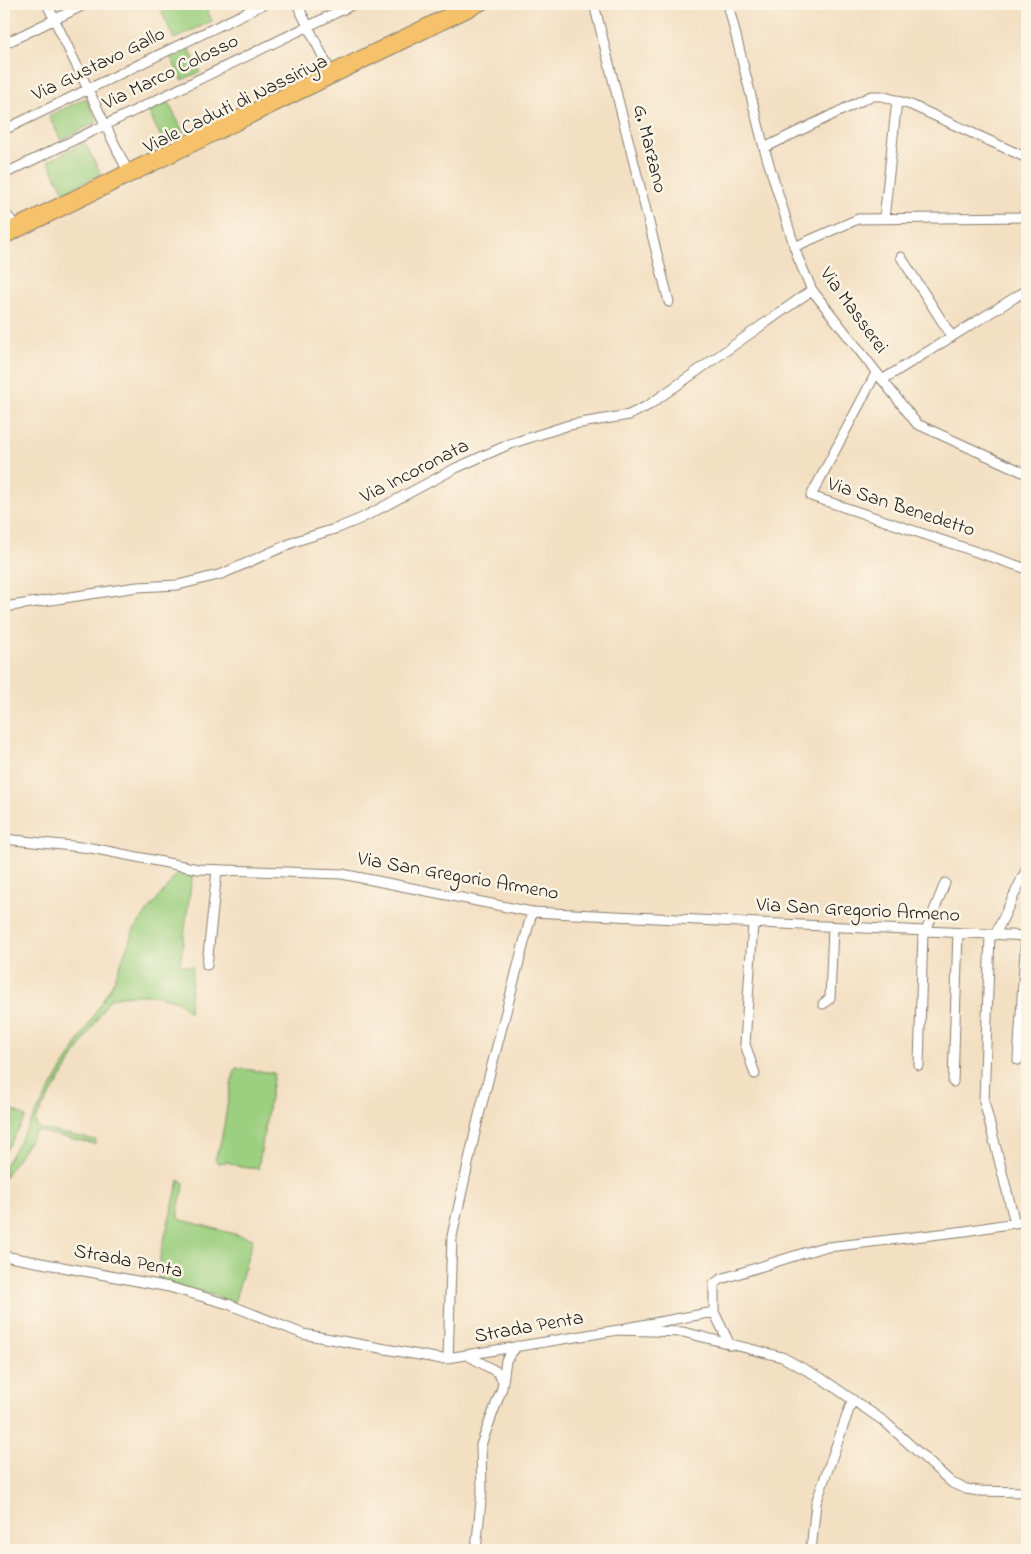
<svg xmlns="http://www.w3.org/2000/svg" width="1031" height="1554" viewBox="0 0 1031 1554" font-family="'Indie Flower',sans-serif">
	<rect width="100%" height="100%" fill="#fcf5e5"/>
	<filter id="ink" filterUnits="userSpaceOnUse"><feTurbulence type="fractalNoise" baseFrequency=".02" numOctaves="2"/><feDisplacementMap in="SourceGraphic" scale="10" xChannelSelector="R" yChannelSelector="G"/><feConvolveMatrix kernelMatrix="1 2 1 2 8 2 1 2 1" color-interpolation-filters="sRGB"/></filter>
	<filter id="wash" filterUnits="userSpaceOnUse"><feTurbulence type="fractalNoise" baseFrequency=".0096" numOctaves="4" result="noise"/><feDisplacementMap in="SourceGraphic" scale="20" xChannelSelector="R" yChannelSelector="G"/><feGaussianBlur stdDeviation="1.12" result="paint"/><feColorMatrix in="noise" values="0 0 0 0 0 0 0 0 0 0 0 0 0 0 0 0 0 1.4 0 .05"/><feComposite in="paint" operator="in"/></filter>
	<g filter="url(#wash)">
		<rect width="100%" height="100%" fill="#f3dfc2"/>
		<path fill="#9ccf80" stroke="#5c764e" d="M 174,4 L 204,4 L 212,21 L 174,39 L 161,10 Z
			M 188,47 L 200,72 L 182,80 L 170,56 Z
			M 86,98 L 97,122 L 61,140 L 49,116 Z
			M 168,102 L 184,133 L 164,143 L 148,111 Z
			M 85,143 L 101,174 L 64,192 L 48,161 Z
			M 180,870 L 193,871 L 180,965 L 193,967 L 189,1013 C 186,1009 183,1005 178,1002 C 165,994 123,992 109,1000 L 35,1120 L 37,1127 L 41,1129 L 96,1140 L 95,1144 L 36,1131 L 4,1178 L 4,1167 L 113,983 L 134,929 Z
			M 236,1068 L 274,1073 L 258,1169 L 240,1167 L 227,1162 L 218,1163 L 215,1159 C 227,1130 225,1098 236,1068 Z
			M 4,1105 L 26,1117 L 4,1154 Z
			M 179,1180 L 184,1183 C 185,1194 174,1209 179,1219 L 253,1239 L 234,1303 L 216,1296 L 159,1281 L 160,1256 Z"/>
	</g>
	<g filter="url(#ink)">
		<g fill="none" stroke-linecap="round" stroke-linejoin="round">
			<defs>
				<path id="minor" d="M 47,4 L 127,170
					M 297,4 L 330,71
					M 594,4 L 669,302
					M 728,4 L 764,148 L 798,258 L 812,290 L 917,424 L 1027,474
					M 4,44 L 86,4
					M 4,130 L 264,4
					M 764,148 L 871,96 L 882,96 L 911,105 L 1027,158
					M 4,174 L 354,4
					M 4,212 L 15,225
					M 884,219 L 897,100
					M 794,247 L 858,219 L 1027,217
					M 901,257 L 952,337
					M 876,373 L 811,496 L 1027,569
					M 882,380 L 1027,290
					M 4,607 L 137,587 L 178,585 L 222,574 L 296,541 L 338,528 L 362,518 L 456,468 L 510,444 L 569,425 L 629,415 L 649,405 L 812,290
					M 4,839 L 91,848 L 198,869 L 342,874 L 532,912 L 1027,936
					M 753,923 L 745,1044 L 755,1074
					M 926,931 L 945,883
					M 990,935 L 984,1101 L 1015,1223
					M 995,935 L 1027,868
					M 207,965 L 217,870
					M 823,1004 L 830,998 L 833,927
					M 1018,1060 L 1026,936
					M 919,1065 L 923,931
					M 953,1082 L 958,933
					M 4,1256 L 169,1287 L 228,1304 L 303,1334 L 441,1359 L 618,1330 L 683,1332 L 782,1357 L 821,1378 L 885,1422 L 952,1483 L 966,1489 L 979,1491 L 1027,1492
					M 714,1312 L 730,1345
					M 626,1328 L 714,1312 L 714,1284 L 721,1279 L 820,1248 L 965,1231 L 1027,1221
					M 469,1356 L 497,1372 L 502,1379
					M 448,1359 L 452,1236 L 479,1115 L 532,912
					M 476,1550 L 482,1491 L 481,1445 L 502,1388 L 506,1360 L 517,1346
					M 811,1550 L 816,1503 L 852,1401"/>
				<path id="major" d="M 4,230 L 467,4
					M 4,239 L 484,4"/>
			</defs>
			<use href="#minor" stroke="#887e6f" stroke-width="11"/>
			<use href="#major" stroke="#887e6f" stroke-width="12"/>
			<use href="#minor" stroke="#fff" stroke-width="9"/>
			<use href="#major" stroke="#f5c16b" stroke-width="10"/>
		</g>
	</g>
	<g text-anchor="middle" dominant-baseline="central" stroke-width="5" stroke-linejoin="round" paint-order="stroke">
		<g font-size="20" fill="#1c1c1c" stroke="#fcf5e5">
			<text transform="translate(99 65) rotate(-26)">Via Gustavo Gallo</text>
			<text transform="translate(171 73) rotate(-26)">Via Marco Colosso</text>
			<text transform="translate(236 105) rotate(-26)">Viale Caduti di Nassiriya</text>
			<text transform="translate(649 149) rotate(76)">G. Marzano</text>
			<text transform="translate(853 311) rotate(54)">Via Masserei</text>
			<text transform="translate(415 472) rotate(-27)">Via Incoronata</text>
			<text transform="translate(901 508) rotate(18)">Via San Benedetto</text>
			<text transform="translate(458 877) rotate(10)">Via San Gregorio Armeno</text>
			<text transform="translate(858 911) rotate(3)">Via San Gregorio Armeno</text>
			<text transform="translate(128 1262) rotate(11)">Strada Penta</text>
			<text transform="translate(529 1328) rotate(-10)">Strada Penta</text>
		</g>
	</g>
	<rect width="1031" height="1554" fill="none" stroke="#fcf5e5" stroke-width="20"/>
</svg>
